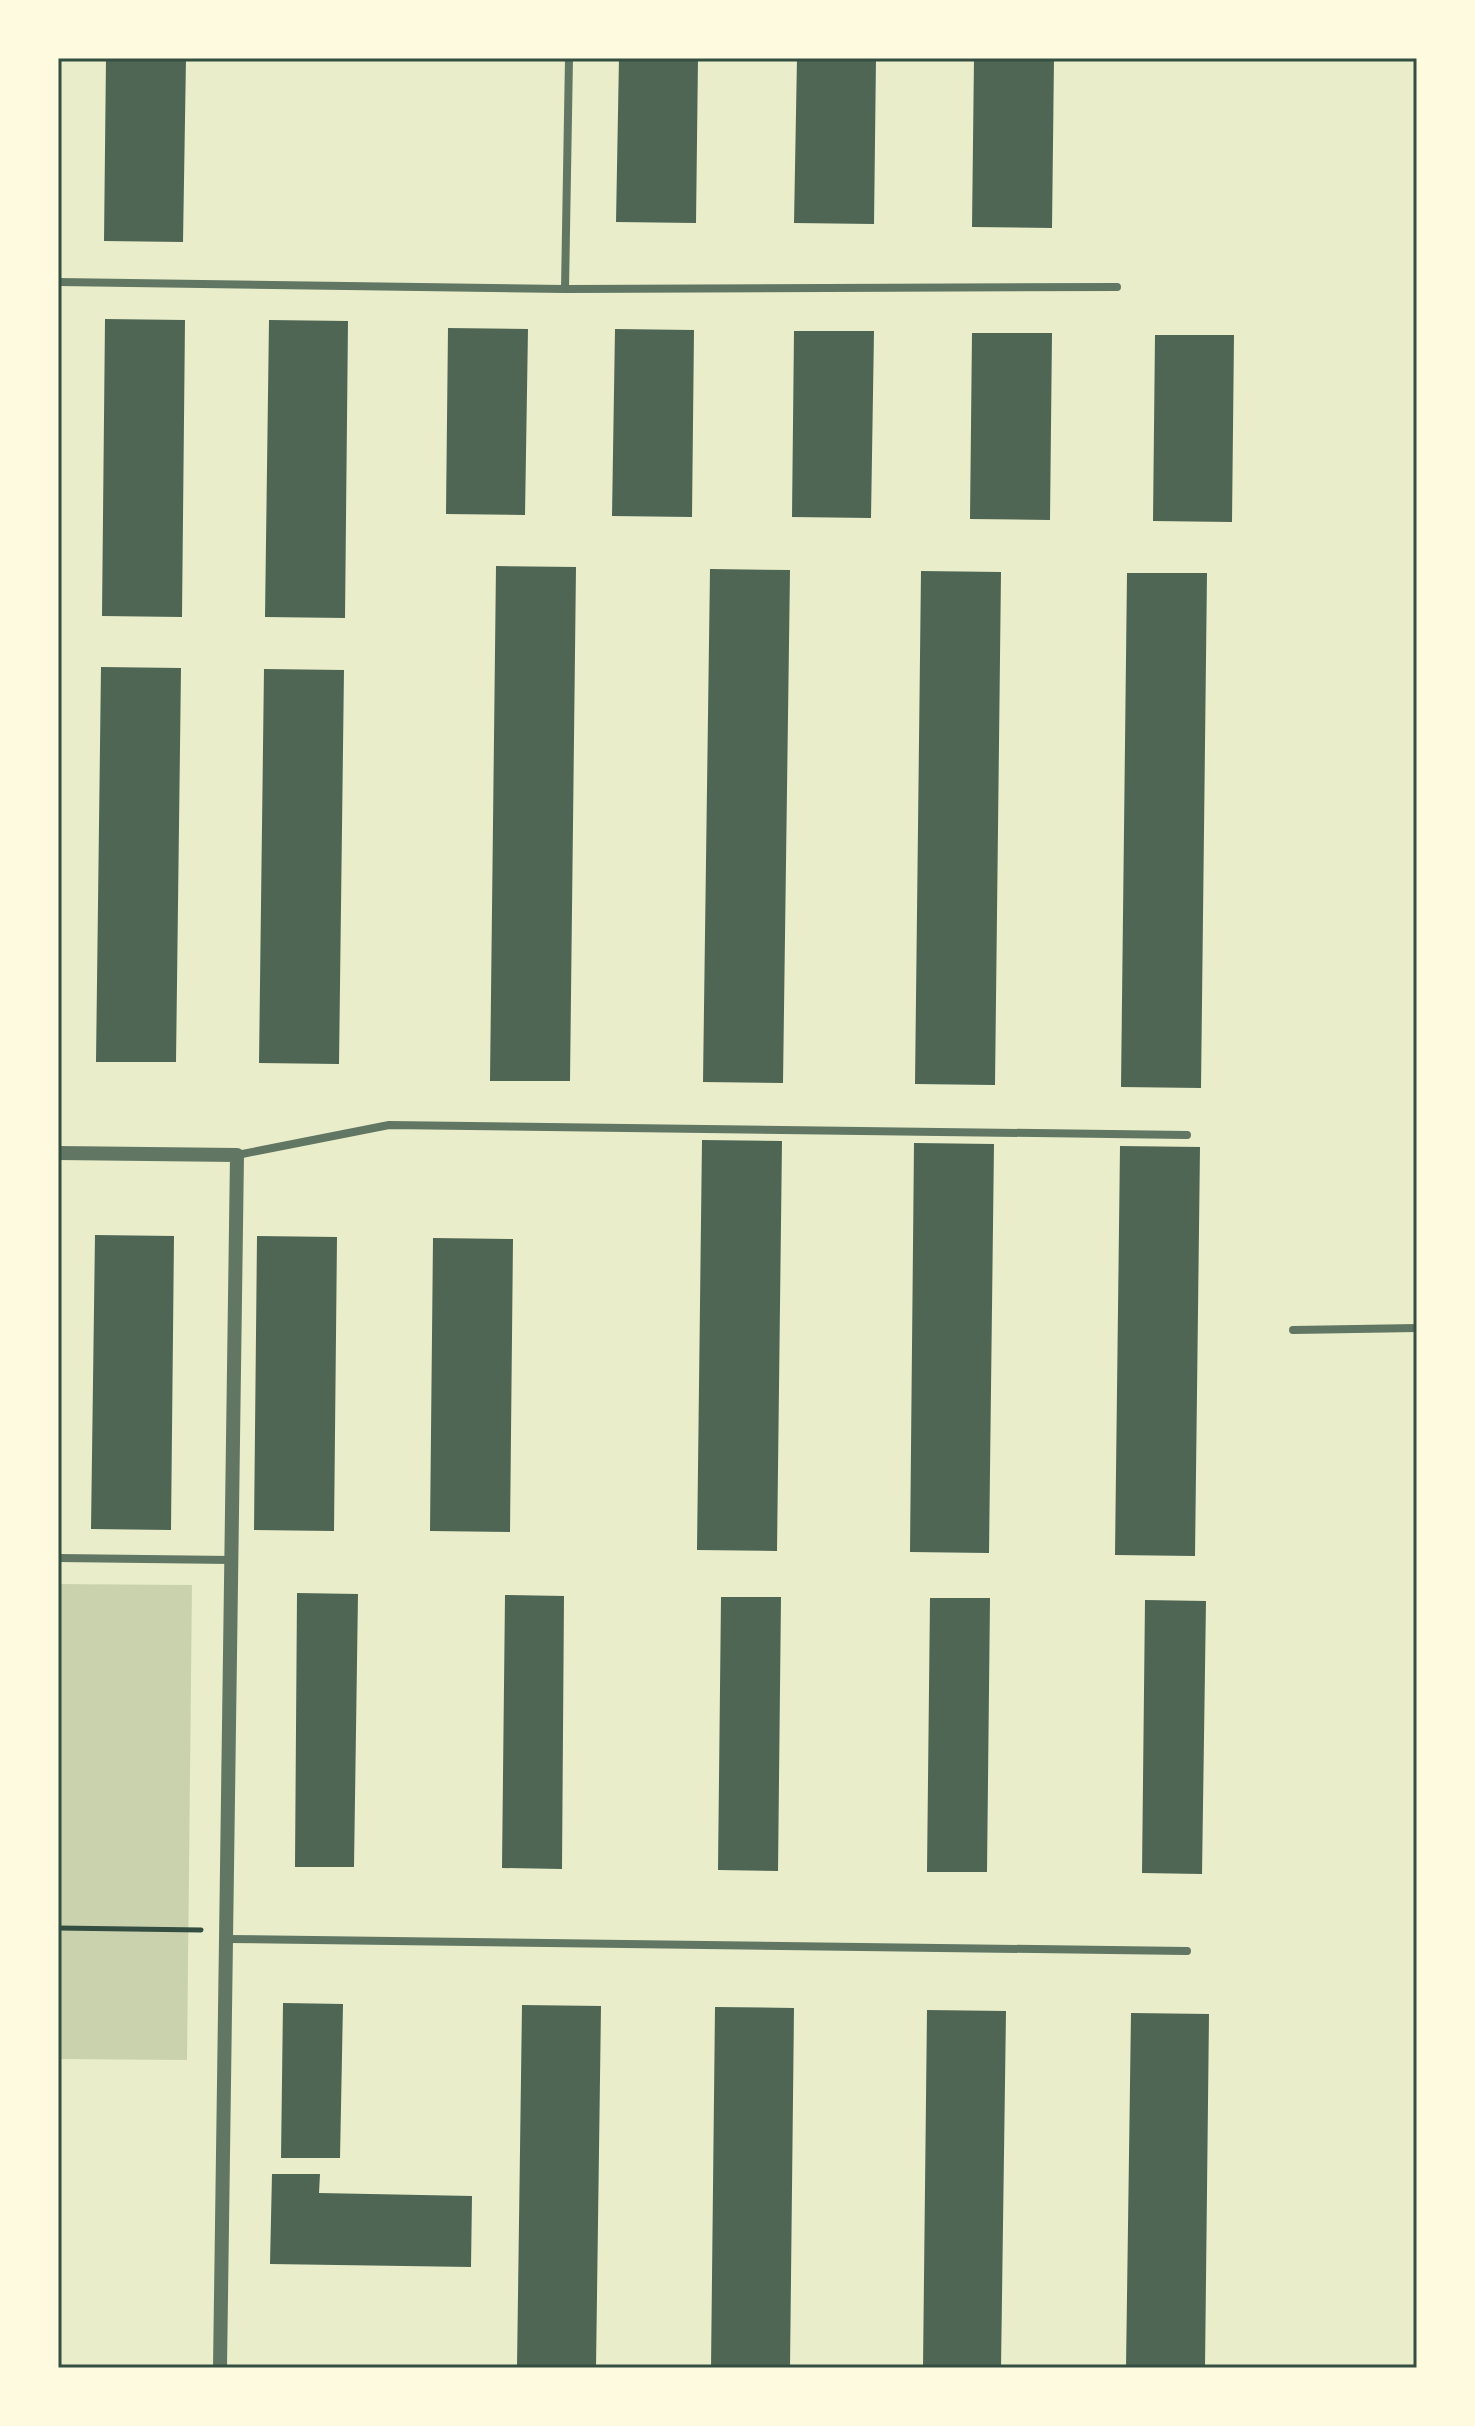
<svg xmlns="http://www.w3.org/2000/svg" width="1475" height="2426" viewBox="0 0 1475 2426" font-family="'DM Sans',sans-serif">
	<rect width="100%" height="100%" fill="#e9edc9"/>
	<path fill="#cad2ad" d="M 58,1584 L 192,1585 L 187,2060 L 58,2059 Z"/>
	<path fill="#4f6655" d="M 106,58 L 186,58 L 183,242 L 104,241 Z
		M 619,58 L 698,58 L 696,223 L 616,222 Z
		M 797,58 L 876,58 L 874,224 L 794,223 Z
		M 974,58 L 1054,58 L 1052,228 L 972,227 Z
		M 105,319 L 185,320 L 182,617 L 102,616 Z
		M 269,320 L 348,321 L 345,618 L 265,617 Z
		M 448,328 L 528,329 L 525,515 L 446,514 Z
		M 615,329 L 694,330 L 692,517 L 612,516 Z
		M 794,331 L 874,331 L 871,518 L 792,517 Z
		M 972,333 L 1052,333 L 1050,520 L 970,519 Z
		M 1155,335 L 1234,335 L 1232,522 L 1153,521 Z
		M 496,566 L 576,567 L 570,1081 L 490,1081 Z
		M 710,569 L 790,570 L 783,1083 L 703,1082 Z
		M 921,571 L 1001,572 L 995,1085 L 915,1084 Z
		M 1127,573 L 1207,573 L 1201,1088 L 1121,1087 Z
		M 101,667 L 181,668 L 176,1062 L 96,1062 Z
		M 264,669 L 344,670 L 339,1064 L 259,1063 Z
		M 702,1140 L 782,1141 L 777,1551 L 697,1550 Z
		M 914,1143 L 994,1144 L 989,1553 L 910,1552 Z
		M 1120,1146 L 1200,1147 L 1195,1556 L 1115,1555 Z
		M 95,1235 L 174,1236 L 171,1530 L 91,1529 Z
		M 257,1236 L 337,1237 L 334,1531 L 254,1530 Z
		M 433,1238 L 513,1239 L 510,1532 L 430,1531 Z
		M 297,1593 L 358,1594 L 354,1867 L 295,1867 Z
		M 505,1595 L 564,1596 L 562,1869 L 502,1868 Z
		M 721,1597 L 781,1597 L 778,1871 L 718,1870 Z
		M 930,1598 L 990,1598 L 987,1872 L 927,1872 Z
		M 1145,1600 L 1206,1601 L 1202,1874 L 1142,1873 Z
		M 283,2003 L 343,2004 L 340,2158 L 281,2158 Z
		M 522,2005 L 601,2006 L 596,2368 L 517,2368 Z
		M 715,2007 L 794,2008 L 790,2368 L 711,2368 Z
		M 927,2010 L 1006,2011 L 1001,2368 L 923,2368 Z
		M 1131,2013 L 1209,2014 L 1205,2368 L 1126,2368 Z
		M 272,2174 L 320,2174 L 319,2193 L 472,2196 L 471,2267 L 270,2264 Z"/>
	<g fill="none" stroke-linecap="round" stroke-linejoin="round">
		<path stroke="#344e41" stroke-width="5" d="M 58,1928 L 201,1930"/>
		<path stroke="#617663" stroke-width="8" d="M 58,282 L 565,289 L 1117,287
			M 565,289 L 569,58
			M 237,1155 L 389,1125 L 1187,1135
			M 1293,1330 L 1417,1328
			M 58,1558 L 232,1560
			M 226,1939 L 1187,1951"/>
		<path stroke="#617663" stroke-width="14" d="M 58,1153 L 237,1155 L 220,2368"/>
	</g>
	<rect width="1475" height="2426" fill="none" stroke="#fefae0" stroke-width="120"/>
	<rect x="60" y="60" width="1355" height="2306" fill="none" stroke="#344e41" stroke-width="3"/>
</svg>
